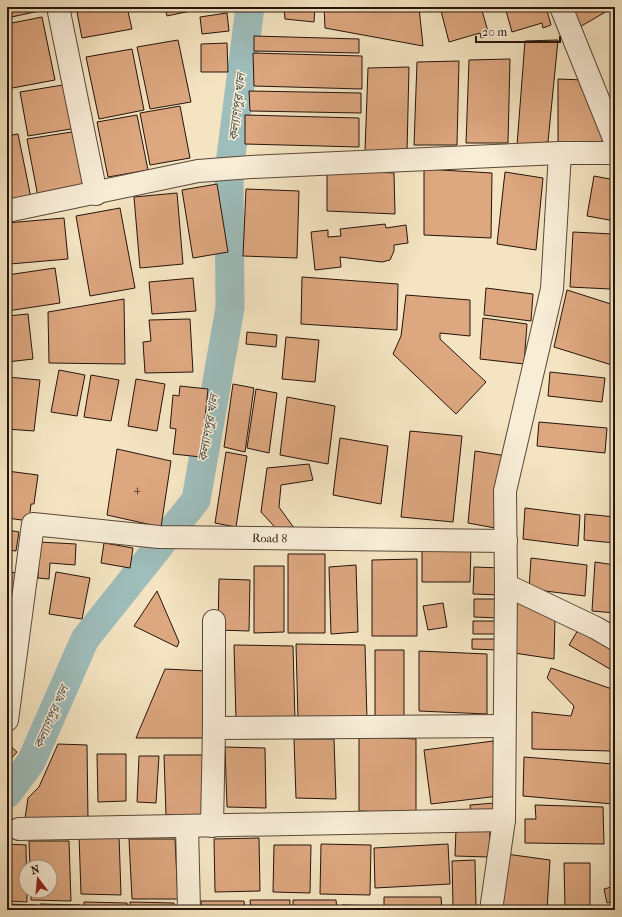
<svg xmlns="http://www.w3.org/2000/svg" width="622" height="917" viewBox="0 0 622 917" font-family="'IM FELL French Canon','Noto Serif Bengali',serif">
	<rect width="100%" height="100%" fill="#f4e4c1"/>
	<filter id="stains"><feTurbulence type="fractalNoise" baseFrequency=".005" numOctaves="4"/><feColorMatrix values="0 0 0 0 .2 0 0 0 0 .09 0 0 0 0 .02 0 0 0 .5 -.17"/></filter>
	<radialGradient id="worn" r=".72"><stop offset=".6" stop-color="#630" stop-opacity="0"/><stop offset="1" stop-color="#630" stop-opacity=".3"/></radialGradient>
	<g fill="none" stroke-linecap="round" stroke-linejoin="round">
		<path stroke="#9ebdbb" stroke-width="29" d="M 7,794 L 31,762 L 85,639 L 196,500 L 230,308 L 229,172 L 250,7"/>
	</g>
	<path fill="#dda780" stroke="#25140b" d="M 7,7 L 53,7 L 53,8 L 7,18 Z
		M 76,7 L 127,7 L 132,29 L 82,38 Z
		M 165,7 L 200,7 L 200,9 L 167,16 Z
		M 200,7 L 227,7 L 201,11 Z
		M 284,7 L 315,7 L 314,22 L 285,19 Z
		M 324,7 L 419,7 L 423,46 L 325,28 Z
		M 440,7 L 481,7 L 489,35 L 481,38 L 480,33 L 449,42 Z
		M 505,7 L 546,7 L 551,25 L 543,28 L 542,23 L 512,32 Z
		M 569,7 L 614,7 L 578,28 Z
		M 227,13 L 229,31 L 202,34 L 200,17 Z
		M 42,17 L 55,80 L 7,89 L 7,24 Z
		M 254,36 L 359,39 L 359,53 L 254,51 Z
		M 178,40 L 191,102 L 150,109 L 137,47 Z
		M 558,40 L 548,142 L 517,145 L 525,41 Z
		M 227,43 L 228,72 L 201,72 L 201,44 Z
		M 132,49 L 144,110 L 99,119 L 86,57 Z
		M 253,53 L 362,56 L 362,89 L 254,86 Z
		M 510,59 L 508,143 L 466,143 L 469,60 Z
		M 459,61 L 457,145 L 414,145 L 417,62 Z
		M 409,67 L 407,151 L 365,151 L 368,68 Z
		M 558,79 L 585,80 L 606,146 L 558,144 Z
		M 69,84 L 77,128 L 28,136 L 20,92 Z
		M 249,91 L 361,93 L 361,113 L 250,111 Z
		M 615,98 L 615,114 L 609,100 Z
		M 180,106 L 190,158 L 150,165 L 140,113 Z
		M 137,115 L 148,170 L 108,177 L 97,122 Z
		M 245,115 L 359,118 L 359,147 L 245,144 Z
		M 78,131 L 89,189 L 38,197 L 27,139 Z
		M 18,134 L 31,198 L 7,203 L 7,136 Z
		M 424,169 L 492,173 L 491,238 L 424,235 Z
		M 327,170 L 394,173 L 395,214 L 327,211 Z
		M 505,172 L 543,178 L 536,250 L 497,244 Z
		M 594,176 L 615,180 L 615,221 L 587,216 Z
		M 217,184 L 228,252 L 193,258 L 182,190 Z
		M 246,189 L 299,191 L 297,258 L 243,256 Z
		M 177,193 L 183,264 L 140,268 L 134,197 Z
		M 120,208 L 135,288 L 90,296 L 76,216 Z
		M 64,218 L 68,259 L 10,264 L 7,223 Z
		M 385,224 L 386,228 L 406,225 L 408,243 L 394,245 L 394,251 L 390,260 L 382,262 L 340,257 L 341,267 L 315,270 L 311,232 L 328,230 L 328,237 L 341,236 L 340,229 Z
		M 573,232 L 613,234 L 610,289 L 570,287 Z
		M 55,268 L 60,303 L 7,311 L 7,275 Z
		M 302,277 L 398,284 L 397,330 L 301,324 Z
		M 193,278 L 196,311 L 152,314 L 149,282 Z
		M 486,288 L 533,294 L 531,321 L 484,315 Z
		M 567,290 L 614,305 L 613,312 L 615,312 L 615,366 L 554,347 Z
		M 406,295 L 470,300 L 470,336 L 440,333 L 440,339 L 486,382 L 456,414 L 393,354 L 401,336 Z
		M 124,299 L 125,364 L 49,363 L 48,312 Z
		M 28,314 L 33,359 L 7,362 L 7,316 Z
		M 483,318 L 527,324 L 524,364 L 480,359 Z
		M 190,319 L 193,372 L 145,373 L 143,342 L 151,341 L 149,320 Z
		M 247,332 L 277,335 L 276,347 L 246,344 Z
		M 286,337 L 319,340 L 315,382 L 282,379 Z
		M 59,370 L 85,375 L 77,416 L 51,412 Z
		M 550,372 L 605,378 L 602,402 L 548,396 Z
		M 91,375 L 119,380 L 111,421 L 84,417 Z
		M 7,377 L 40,380 L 34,431 L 7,429 Z
		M 136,379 L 165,384 L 157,431 L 128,426 Z
		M 233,384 L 254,388 L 245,452 L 224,447 Z
		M 180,386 L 208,389 L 201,457 L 173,454 L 176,429 L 170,428 L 173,395 L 179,396 Z
		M 256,389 L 277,393 L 269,453 L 247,448 Z
		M 287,397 L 335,406 L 328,464 L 280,455 Z
		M 539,422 L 607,428 L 605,453 L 537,446 Z
		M 410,431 L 462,436 L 453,522 L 401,517 Z
		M 340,438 L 388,446 L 381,504 L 333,495 Z
		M 117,449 L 171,461 L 161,527 L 107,515 Z
		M 475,451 L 513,457 L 506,530 L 468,523 Z
		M 226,452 L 247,456 L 236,527 L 215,523 Z
		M 309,464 L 313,480 L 281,485 L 279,507 L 294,528 L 283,536 L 261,512 L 267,468 Z
		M 7,471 L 38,475 L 34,504 L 31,504 L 29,521 L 7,518 Z
		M 525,508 L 580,515 L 578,546 L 523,539 Z
		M 585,514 L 615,517 L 615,543 L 584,540 Z
		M 7,530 L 19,532 L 16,551 L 7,550 Z
		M 39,542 L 76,544 L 75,565 L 50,563 L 49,579 L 38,578 Z
		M 104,543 L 133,548 L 130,568 L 101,563 Z
		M 422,547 L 471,547 L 470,582 L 422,582 Z
		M 288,554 L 325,554 L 325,633 L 288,633 Z
		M 531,558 L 587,565 L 585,596 L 529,589 Z
		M 417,559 L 417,636 L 372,636 L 372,560 Z
		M 595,562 L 615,565 L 615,613 L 592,611 Z
		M 356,565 L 358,632 L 331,634 L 329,567 Z
		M 254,566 L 284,566 L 284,632 L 254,633 Z
		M 474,567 L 501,568 L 500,595 L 473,594 Z
		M 7,572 L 19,573 L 14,611 L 7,611 Z
		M 56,572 L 90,578 L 82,619 L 49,614 Z
		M 219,579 L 250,580 L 249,631 L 218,630 Z
		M 157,591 L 179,642 L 177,647 L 134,626 Z
		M 517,598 L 555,618 L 554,659 L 514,653 Z
		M 474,599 L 500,599 L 500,618 L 474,617 Z
		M 443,603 L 447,627 L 428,630 L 423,606 Z
		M 473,621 L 499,621 L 499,634 L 473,634 Z
		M 578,630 L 615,652 L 615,672 L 569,645 Z
		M 472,639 L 498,639 L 498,650 L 472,649 Z
		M 296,644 L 365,645 L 367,720 L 298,719 Z
		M 234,645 L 293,646 L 295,721 L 236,720 Z
		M 375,650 L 404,650 L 404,719 L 375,719 Z
		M 419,651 L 487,654 L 487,714 L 419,711 Z
		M 551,668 L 615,690 L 615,747 L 611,751 L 532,749 L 532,712 L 571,716 L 574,706 L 547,678 Z
		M 165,669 L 206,671 L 207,738 L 136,738 Z
		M 359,736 L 416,739 L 416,813 L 359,811 Z
		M 294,739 L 334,739 L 336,799 L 296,798 Z
		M 493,741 L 499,796 L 431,804 L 424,750 Z
		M 7,743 L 17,752 L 7,763 Z
		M 58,744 L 87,745 L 88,820 L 25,819 L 28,798 L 39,787 Z
		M 225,747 L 265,748 L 266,808 L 227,807 Z
		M 97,754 L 126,754 L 126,801 L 98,802 Z
		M 164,755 L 204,755 L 206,815 L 166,815 Z
		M 139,756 L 159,756 L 156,803 L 137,802 Z
		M 524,757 L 614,764 L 613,804 L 523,796 Z
		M 495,803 L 496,816 L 471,817 L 470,805 Z
		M 535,805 L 603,807 L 604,844 L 525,843 L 525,819 L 536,819 Z
		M 456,829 L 490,830 L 489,857 L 455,856 Z
		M 79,835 L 119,835 L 121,895 L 81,894 Z
		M 259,838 L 260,891 L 215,892 L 214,839 Z
		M 129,839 L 175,839 L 178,899 L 132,899 Z
		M 29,841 L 69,841 L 71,901 L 31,900 L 31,891 L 50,891 L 50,867 L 30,867 Z
		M 7,844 L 26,845 L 27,902 L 7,901 Z
		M 321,844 L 371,845 L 370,895 L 320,894 Z
		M 448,844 L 450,884 L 375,888 L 374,848 Z
		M 274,845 L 311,845 L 310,893 L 273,892 Z
		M 506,854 L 550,860 L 547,910 L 502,910 Z
		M 475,860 L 476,906 L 453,907 L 452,861 Z
		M 564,863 L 590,863 L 590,908 L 565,908 Z
		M 615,886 L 615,901 L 607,903 L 604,889 Z
		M 384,897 L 441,897 L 442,910 L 384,910 Z
		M 250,900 L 290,900 L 290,910 L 251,910 Z
		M 293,900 L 336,900 L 337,910 L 293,910 Z
		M 201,901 L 244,901 L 245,910 L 201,910 Z
		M 84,902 L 127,903 L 128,910 L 84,910 Z
		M 130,902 L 174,903 L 175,910 L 130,910 Z
		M 7,904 L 37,905 L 37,910 L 7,910 Z
		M 40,904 L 80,905 L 80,910 L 40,910 Z
		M 342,905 L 381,906 L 382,910 L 342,910 Z"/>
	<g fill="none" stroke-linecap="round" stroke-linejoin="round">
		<defs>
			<g id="minor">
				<path d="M 58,7 L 96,194"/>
				<path d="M 561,7 L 615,141"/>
				<path d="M 7,211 L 198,171 L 251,167 L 560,153 L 615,153"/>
				<path d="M 506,585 L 596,628 L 615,639"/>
				<path id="s1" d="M 7,720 L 33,524 L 159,537 L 506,541"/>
				<path d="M 214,728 L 504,726"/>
				<path d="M 187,826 L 189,910"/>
				<path d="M 212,826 L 214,728 L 214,621"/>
				<path d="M 19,829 L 504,820"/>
				<path d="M 491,910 L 504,820 L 506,585 L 505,491 L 552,289 L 560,153"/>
			</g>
		</defs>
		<use href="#minor" stroke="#594838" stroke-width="24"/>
		<use href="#minor" stroke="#f8edd7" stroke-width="22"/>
	</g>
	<g text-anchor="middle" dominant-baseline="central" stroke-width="3" stroke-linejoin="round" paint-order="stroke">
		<g font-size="10" fill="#533928">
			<text x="137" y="489">4</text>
		</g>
		<g font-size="12" fill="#25140b" stroke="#f8edd7">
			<text stroke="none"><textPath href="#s1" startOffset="435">Road 8</textPath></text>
		</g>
		<g font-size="13" font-style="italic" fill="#4f4f49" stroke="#f8edd7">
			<text transform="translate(237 107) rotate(-83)">কল্যাণপুর খাল</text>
			<text transform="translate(208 428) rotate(-80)">কল্যাণপুর খাল</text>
			<text transform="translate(51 717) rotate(-66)">কল্যাণপুর খাল</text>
		</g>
	</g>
	<rect width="622" height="917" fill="none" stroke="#f4e4c1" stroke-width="24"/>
	<rect x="8" y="8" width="606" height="901" fill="none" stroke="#25140b" stroke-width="2"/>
	<rect x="12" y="12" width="598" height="893" fill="none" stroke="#25140b"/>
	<g transform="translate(38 879) rotate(344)"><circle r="19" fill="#f8edd7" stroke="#a49685"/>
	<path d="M0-3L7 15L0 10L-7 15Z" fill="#8f2418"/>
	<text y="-6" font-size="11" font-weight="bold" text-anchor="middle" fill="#25140b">N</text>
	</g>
	<path d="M476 36v6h84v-6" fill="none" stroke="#25140b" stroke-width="2"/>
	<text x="482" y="36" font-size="12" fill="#25140b" stroke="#f8edd7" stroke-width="3" paint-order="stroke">20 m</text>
	<rect width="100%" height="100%" filter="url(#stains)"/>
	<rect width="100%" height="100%" fill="url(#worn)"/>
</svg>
